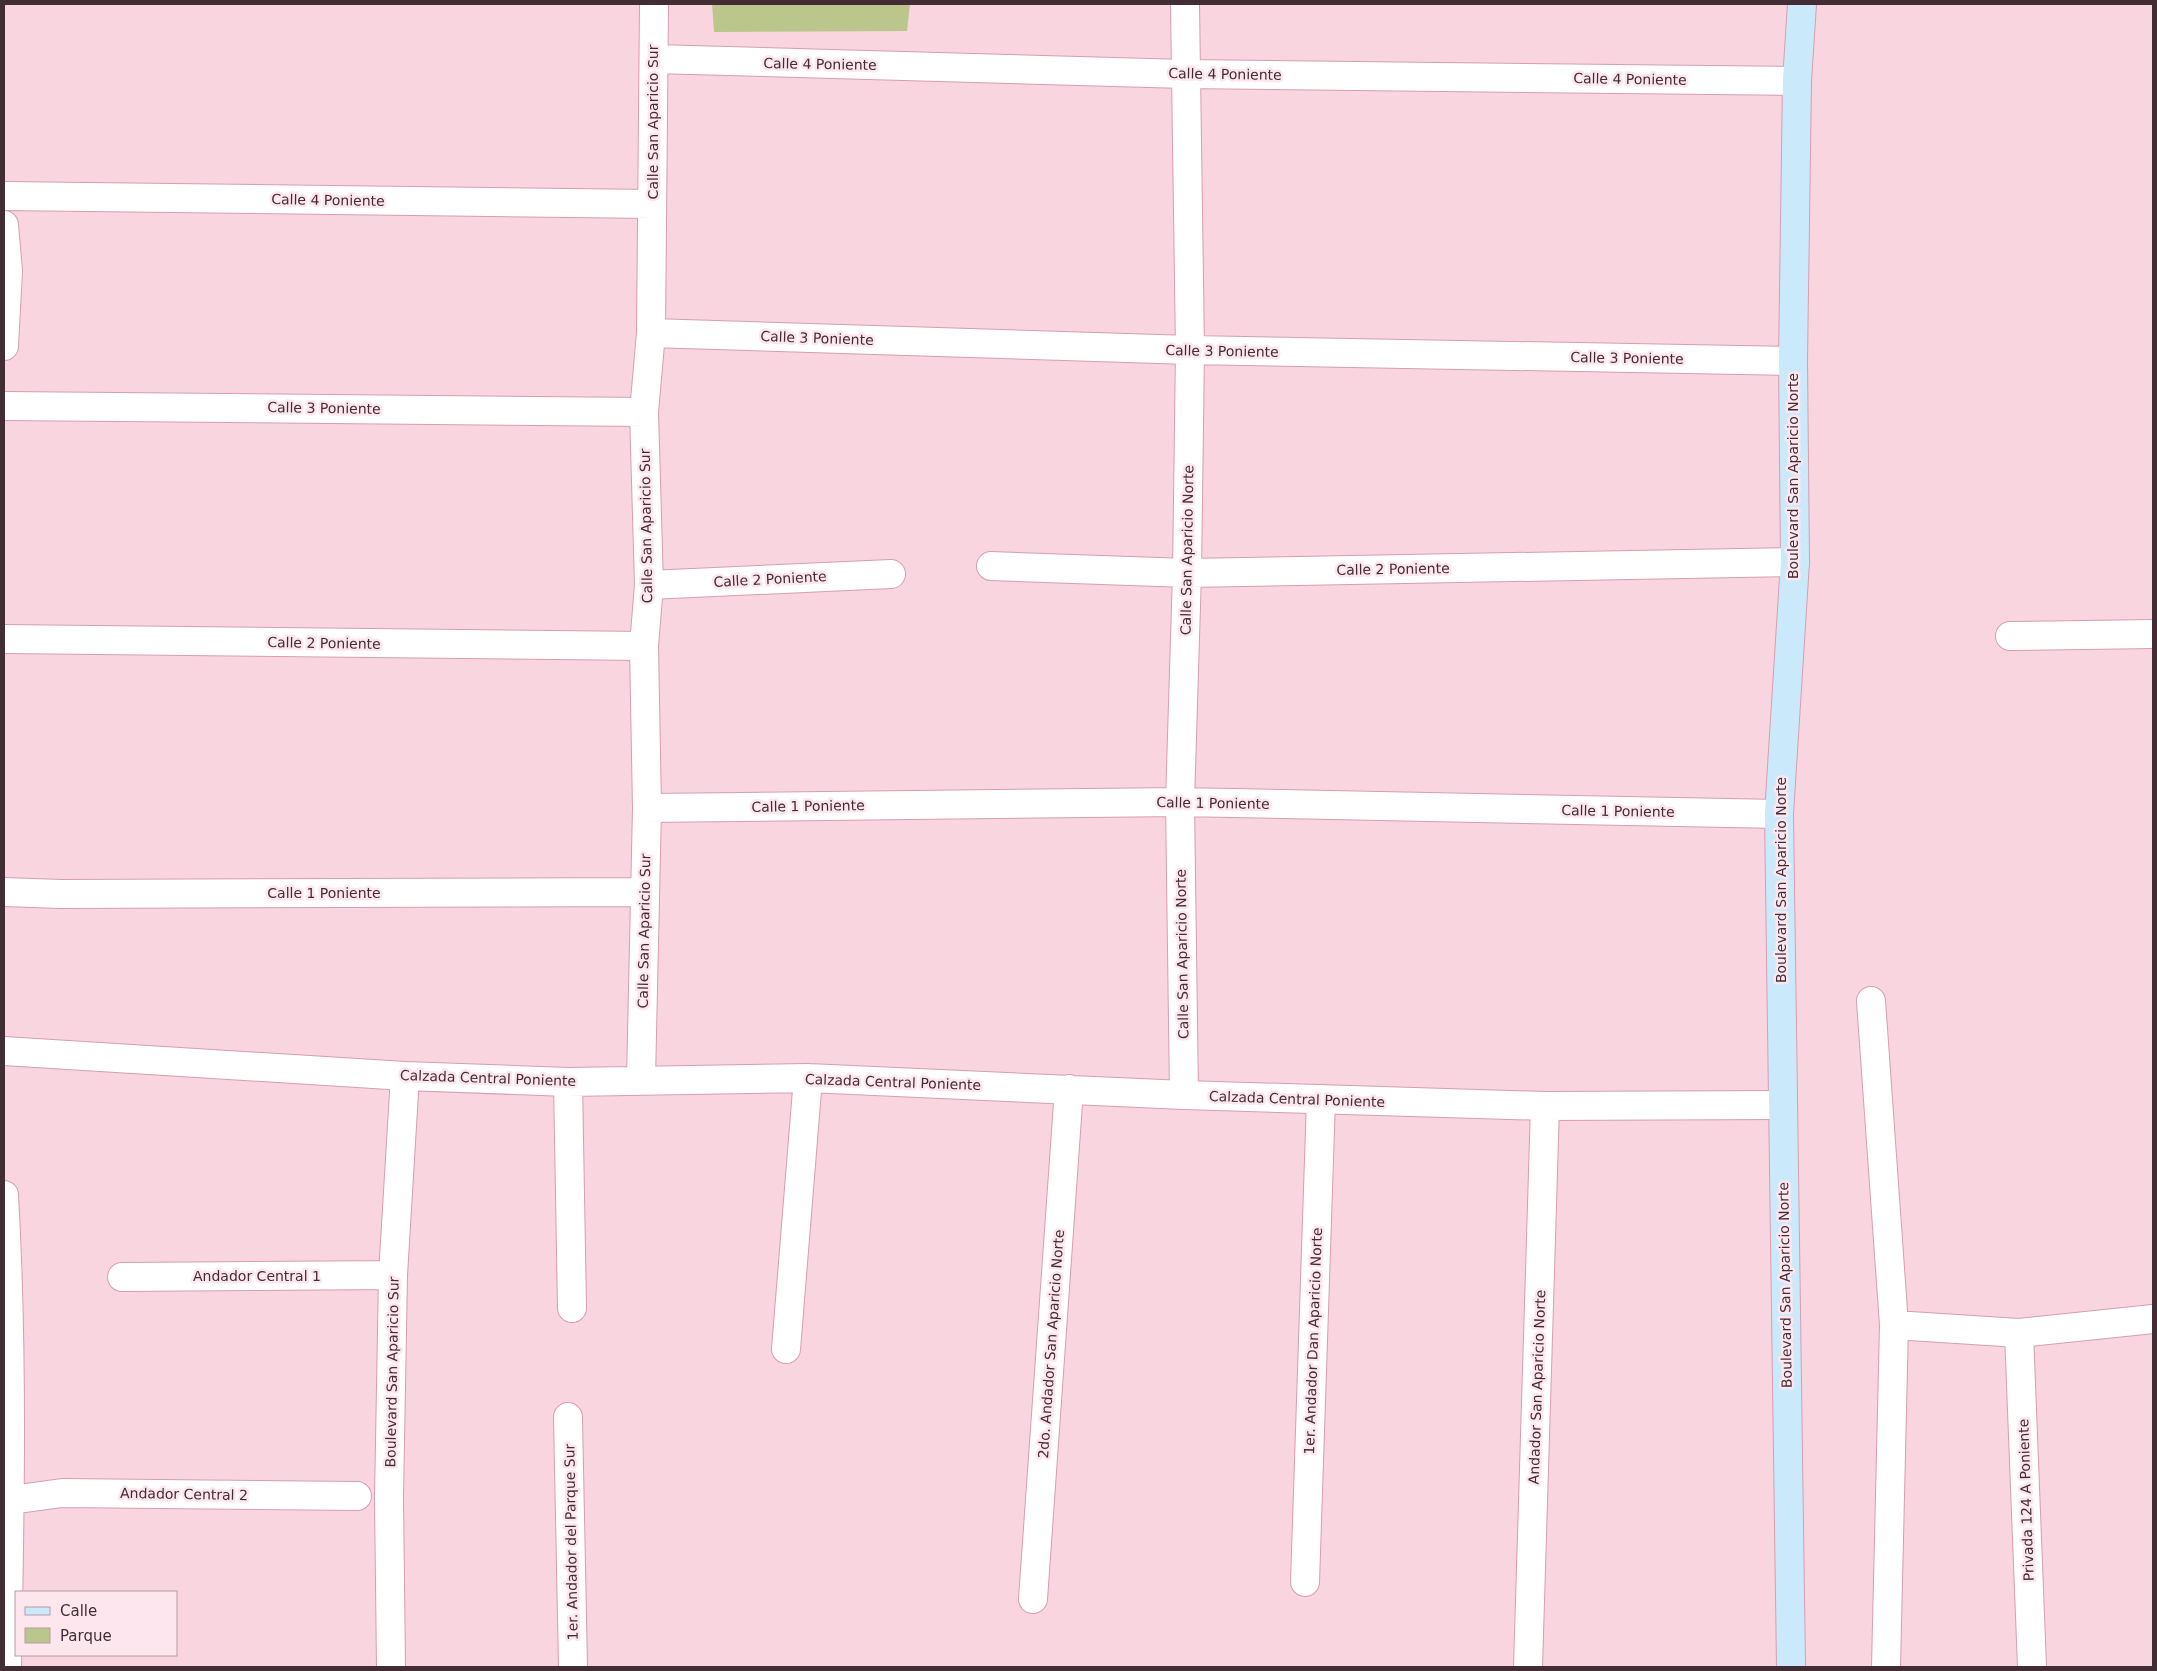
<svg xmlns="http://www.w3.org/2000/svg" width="2157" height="1671" viewBox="0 0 2157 1671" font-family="'DejaVu Sans',sans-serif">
	<rect width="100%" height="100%" fill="#f9d5e0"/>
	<path fill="#bbc68d" d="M 712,4 L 910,4 L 907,31 L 714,32 Z"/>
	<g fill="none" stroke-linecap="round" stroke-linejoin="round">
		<defs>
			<path id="street" d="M 654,59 L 1185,74 L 1797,81
				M 4,196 L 652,204
				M 4,225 L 8,271 L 4,346
				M 651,333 L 1190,350 L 1793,361
				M 4,406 L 644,412
				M 991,566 L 1187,573 L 1795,562
				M 649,585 L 891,574
				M 2010,636 L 2153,634
				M 4,639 L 644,646
				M 647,808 L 1180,802 L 1779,814
				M 4,892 L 61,894 L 645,892
				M 1871,1001 L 1894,1325 L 1886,1667
				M 4,1051 L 405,1076 L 568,1082 L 808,1078 L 1184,1095 L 1545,1106 L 1782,1105
				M 641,1079 L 647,808 L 644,646 L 649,585 L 644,412 L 651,333 L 654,4
				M 568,1082 L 572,1308
				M 1184,1095 L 1180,802 L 1187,573 L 1190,350 L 1185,4
				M 4,1195 C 13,1352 10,1509 7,1667
				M 122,1277 L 393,1275
				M 1894,1325 L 2019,1333 L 2153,1319
				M 2019,1333 L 2032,1667
				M 786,1349 L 808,1078
				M 568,1417 L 573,1667
				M 11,1500 L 62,1493 L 357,1496
				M 1305,1582 L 1321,1099
				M 1033,1599 L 1069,1089
				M 391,1667 L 389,1498 L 393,1275 L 405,1076
				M 1528,1667 L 1545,1106"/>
			<path id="secondary" d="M 1791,1667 L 1779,814 L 1795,562 L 1793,361 L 1797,81 L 1802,4"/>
		</defs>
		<use href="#street" stroke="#d69eb1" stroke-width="30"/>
		<use href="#secondary" stroke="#d69eb1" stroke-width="30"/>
		<use href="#street" stroke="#fff" stroke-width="28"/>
		<use href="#secondary" stroke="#caeafc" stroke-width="28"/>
	</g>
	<g text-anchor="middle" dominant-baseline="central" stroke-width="5" stroke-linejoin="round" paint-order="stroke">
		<g font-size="14" fill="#432d34" stroke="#fee6ee">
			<text transform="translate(820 64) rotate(1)">Calle 4 Poniente</text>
			<text transform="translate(1225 74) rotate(1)">Calle 4 Poniente</text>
			<text transform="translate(1630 79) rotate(1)">Calle 4 Poniente</text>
			<text transform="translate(653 122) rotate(-90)">Calle San Aparicio Sur</text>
			<text transform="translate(328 200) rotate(1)">Calle 4 Poniente</text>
			<text transform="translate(817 338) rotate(2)">Calle 3 Poniente</text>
			<text transform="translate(1222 351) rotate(1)">Calle 3 Poniente</text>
			<text transform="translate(1627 358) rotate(1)">Calle 3 Poniente</text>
			<text transform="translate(324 408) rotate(1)">Calle 3 Poniente</text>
			<text transform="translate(1793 476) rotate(-90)">Boulevard San Aparicio Norte</text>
			<text transform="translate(646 526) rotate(-91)">Calle San Aparicio Sur</text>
			<text transform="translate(1187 550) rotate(-89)">Calle San Aparicio Norte</text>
			<text transform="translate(1393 569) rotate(-1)">Calle 2 Poniente</text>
			<text transform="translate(770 579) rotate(-3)">Calle 2 Poniente</text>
			<text transform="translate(324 643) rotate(1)">Calle 2 Poniente</text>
			<text transform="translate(1213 803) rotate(1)">Calle 1 Poniente</text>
			<text transform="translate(808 806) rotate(-1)">Calle 1 Poniente</text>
			<text transform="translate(1618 811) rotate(1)">Calle 1 Poniente</text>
			<text transform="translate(1781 880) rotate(-90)">Boulevard San Aparicio Norte</text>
			<text x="324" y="893">Calle 1 Poniente</text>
			<text transform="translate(644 931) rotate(-89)">Calle San Aparicio Sur</text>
			<text transform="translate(1182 954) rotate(-91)">Calle San Aparicio Norte</text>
			<text transform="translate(488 1078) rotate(2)">Calzada Central Poniente</text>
			<text transform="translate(893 1082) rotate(2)">Calzada Central Poniente</text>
			<text transform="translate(1297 1099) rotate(2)">Calzada Central Poniente</text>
			<text x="257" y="1276">Andador Central 1</text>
			<text transform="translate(1785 1285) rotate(-91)">Boulevard San Aparicio Norte</text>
			<text transform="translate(1313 1341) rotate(-88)">1er. Andador Dan Aparicio Norte</text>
			<text transform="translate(1051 1344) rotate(-86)">2do. Andador San Aparicio Norte</text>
			<text transform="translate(392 1372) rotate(-89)">Boulevard San Aparicio Sur</text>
			<text transform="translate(1537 1387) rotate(-88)">Andador San Aparicio Norte</text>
			<text transform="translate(184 1494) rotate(1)">Andador Central 2</text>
			<text transform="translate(2026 1500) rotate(-92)">Privada 124 A Poniente</text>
			<text transform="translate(571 1542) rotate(-91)">1er. Andador del Parque Sur</text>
		</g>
	</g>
	<rect width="2157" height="1671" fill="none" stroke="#432d34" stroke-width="10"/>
	<rect x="15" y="1591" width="162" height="65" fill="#fee6ee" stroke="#b39ca4"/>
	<rect x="25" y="1607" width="25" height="8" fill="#caeafc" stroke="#b39ca4"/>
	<text x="60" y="1616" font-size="15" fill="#432d34">Calle</text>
	<rect x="25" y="1628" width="25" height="15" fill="#bbc68d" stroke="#b39ca4"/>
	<text x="60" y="1641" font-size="15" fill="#432d34">Parque</text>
</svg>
